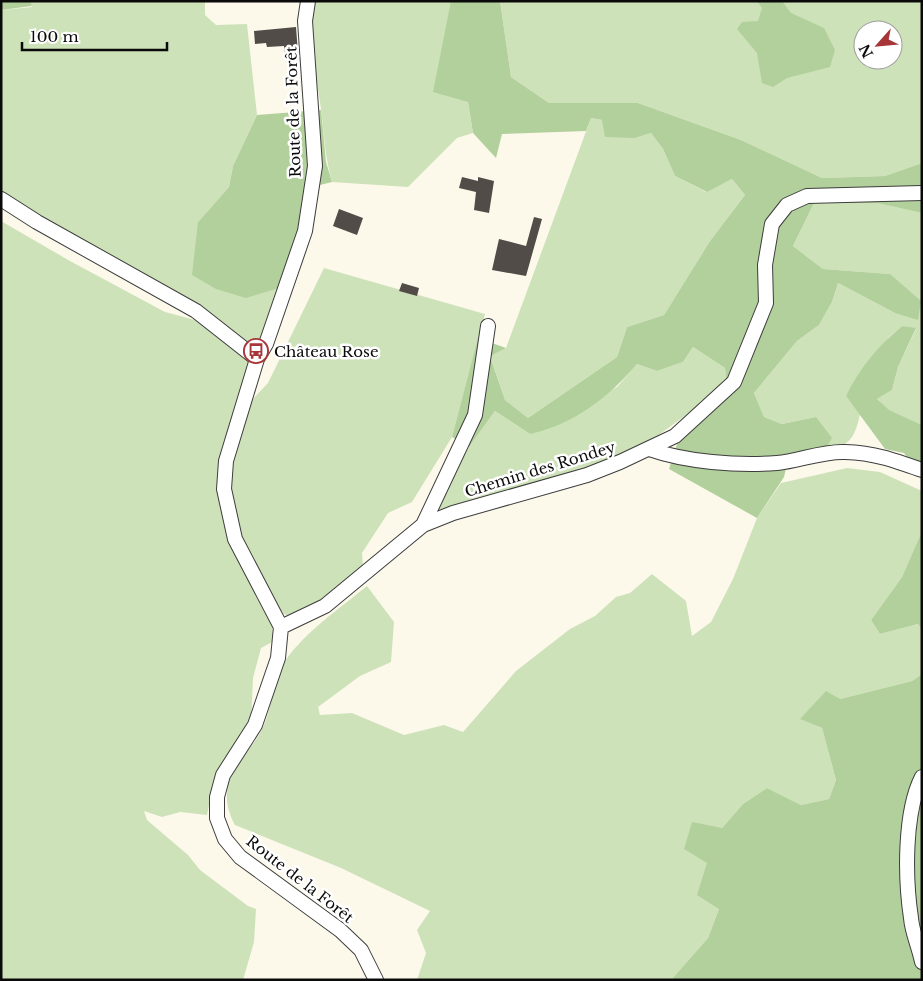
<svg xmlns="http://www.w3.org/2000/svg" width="923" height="981" viewBox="0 0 923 981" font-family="'Libre Baskerville',serif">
	<rect width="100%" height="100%" fill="#fcf9eb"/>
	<path fill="#cee2b9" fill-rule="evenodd" d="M 30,1 L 205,1 L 205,15 L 216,25 L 247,24 L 257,115 L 233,166 L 229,187 L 198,222 L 279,288 L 261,343 L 255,348 L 249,349 L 198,306 L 1,193 L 1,10 L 32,7 Z
		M 311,1 L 451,1 L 473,133 L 457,138 L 408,187 L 332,182 C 325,158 324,134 321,109 C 317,74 305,36 311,1 Z
		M 500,1 L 922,1 L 922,163 L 885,176 L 822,178 L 741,140 L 638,103 L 549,103 L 511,77 ZM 863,30 L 893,30 L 893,60 L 863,60 Z
		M 591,118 L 602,120 L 635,138 L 651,133 L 663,149 L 675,176 L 706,192 L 732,179 L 745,195 L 710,241 L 664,315 L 627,327 L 617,357 L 528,418 L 505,400 L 490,355 L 506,348 Z
		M 814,203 L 877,203 L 922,213 L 922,425 L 888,410 L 877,399 L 892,390 L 898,367 L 916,329 L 902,326 L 889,337 L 846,396 L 860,414 C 855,439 848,447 824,452 L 816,417 L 782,424 L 764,417 L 754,393 L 797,341 L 819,325 L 832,302 L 838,283 L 895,313 L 890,274 L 823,269 L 793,246 Z
		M 1,221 L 70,261 L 165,312 L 195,320 L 252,362 L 218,491 L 272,627 L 274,641 L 261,648 L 253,678 L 251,724 L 230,751 L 215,777 L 207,815 L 180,812 L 162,817 L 144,811 L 147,820 L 188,855 L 200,870 L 248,906 L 256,909 L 254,942 L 243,980 L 1,980 Z
		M 324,268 L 485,314 L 452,437 L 412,502 L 388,513 L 362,553 L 363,566 L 324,605 L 290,617 L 284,614 L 278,606 L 243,543 L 229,491 L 230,466 L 250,402 L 268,383 Z
		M 693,347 L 725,368 L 727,381 L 686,415 L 645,445 L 612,462 L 440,512 L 432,511 L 469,447 L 495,411 L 530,434 L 617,387 L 637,364 L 657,371 L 683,362 Z
		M 847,468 L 880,472 L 922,491 L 922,531 L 902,577 L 871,620 L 880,634 L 918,624 L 922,630 L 922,674 L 912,681 L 840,699 L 801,719 L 822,728 L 836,780 L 829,799 L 801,805 L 767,788 L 743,804 L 722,828 L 707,863 L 719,909 L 708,938 L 671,980 L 417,980 L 426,953 L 417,930 L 430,911 L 341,868 L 235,825 C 228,812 225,800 228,785 C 232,765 251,750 260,733 C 272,713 274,675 285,661 C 306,631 339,609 367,586 L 394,622 L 391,662 L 360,676 L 318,707 L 320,715 L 352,713 L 404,735 L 444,725 L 463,732 L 516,671 L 570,629 L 595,616 L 616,597 L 630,593 L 652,574 L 686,601 L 692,636 L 711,622 L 733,579 L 757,518 L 781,483 Z"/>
	<path fill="#b2d09b" d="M 1,1 L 30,1 L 32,6 L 1,10 Z
		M 451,1 L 500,1 L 511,77 L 549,103 L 638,103 L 741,140 L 822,178 L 885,176 L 922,163 L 922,213 L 877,203 L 814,203 L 793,246 L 823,269 L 890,274 L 921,301 L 918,320 L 895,313 L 838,283 L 832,302 L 819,325 L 797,341 L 754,393 L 764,417 L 782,424 L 816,417 L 832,438 L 824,452 L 789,456 L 784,477 L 757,518 L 669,469 L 679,438 L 728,393 L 725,368 L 693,347 L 683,362 L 657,371 L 637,364 C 608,398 574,424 530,434 L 495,411 L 469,447 L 452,437 L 478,338 L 506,348 L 490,356 L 505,400 L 528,418 L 617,357 L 627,327 L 664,315 L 710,241 L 745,195 L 732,179 L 707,192 L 675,176 L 663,149 L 651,133 L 635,138 L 605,137 L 602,120 L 591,118 L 586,131 L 502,134 L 496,158 L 473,133 L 468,102 L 433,92 Z
		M 757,1 L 782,1 L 791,13 L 824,28 L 835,50 L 830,67 L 787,78 L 773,87 L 762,83 L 757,53 L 737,29 L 742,22 L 758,21 L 762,8 Z
		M 321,110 L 326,162 L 332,182 L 304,189 L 299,230 L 279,288 L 246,298 L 216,289 L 192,275 L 198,222 L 229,187 L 233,166 L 257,115 Z
		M 902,326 L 916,328 L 898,367 L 892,390 L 877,399 L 889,410 L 922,425 L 922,478 L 904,453 L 885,449 L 846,396 C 859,369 878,346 902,326 Z
		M 922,531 L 922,630 L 918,624 L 880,634 L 871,620 L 902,577 Z
		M 922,674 L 922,980 L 671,980 L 708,938 L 719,909 L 697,895 L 707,863 L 684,849 L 692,822 L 722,828 L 743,804 L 767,788 L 801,805 L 829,799 L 836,780 L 822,728 L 800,719 L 826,691 L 840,699 L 912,681 Z"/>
	<path fill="#514c48" d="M 296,27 L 298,53 L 285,54 L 284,46 L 267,47 L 266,43 L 255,44 L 254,31 Z
		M 462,177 L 478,181 L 478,177 L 494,181 L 489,213 L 474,210 L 476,192 L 459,188 Z
		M 339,209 L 363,218 L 357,235 L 333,226 Z
		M 534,217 L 542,219 L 526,276 L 492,270 L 499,239 L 526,246 Z
		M 402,283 L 419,288 L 417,296 L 399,291 Z"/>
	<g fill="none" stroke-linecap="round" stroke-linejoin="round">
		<defs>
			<path id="minor" d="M 308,1 L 305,21 L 315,166 L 305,231 L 266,344 L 257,359 L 226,461 L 224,489 L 235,539 L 281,627 L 278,658 L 255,725 L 223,775 L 217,797 L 217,818 L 225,839 L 240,857 L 340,930 L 361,950 L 376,980
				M 1,199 L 37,222 L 196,311 L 257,359
				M 649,449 C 686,462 737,466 777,463 C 799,461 822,451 845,452 C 875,453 894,460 922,470
				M 423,525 L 475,415 L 488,326
				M 281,627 L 325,606 L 423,525 L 453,513 L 587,475 L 620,462 L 675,436 L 734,382 L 766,303 L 765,265 L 772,224 L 787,205 L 807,196 L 922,193
				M 922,777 C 904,812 905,878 911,918 C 912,932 919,947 922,962"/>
		</defs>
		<use href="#minor" stroke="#3d3d3d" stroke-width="16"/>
		<use href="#minor" stroke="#fff" stroke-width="14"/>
	</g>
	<defs>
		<symbol id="bus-ring" viewBox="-11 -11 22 22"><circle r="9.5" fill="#fff" stroke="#a73639" stroke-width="1.5"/><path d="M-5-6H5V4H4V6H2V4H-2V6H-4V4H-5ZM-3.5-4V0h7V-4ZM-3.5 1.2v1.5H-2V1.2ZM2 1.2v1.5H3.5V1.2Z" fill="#a73639"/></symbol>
	</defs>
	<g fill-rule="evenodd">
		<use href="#bus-ring" x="242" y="337" width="28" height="28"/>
	</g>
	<g text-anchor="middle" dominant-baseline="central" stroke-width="5" stroke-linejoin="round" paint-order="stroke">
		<g font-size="15" fill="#0a0a0a" stroke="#fff">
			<text transform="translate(293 112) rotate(-92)">Route de la Forêt</text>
			<text transform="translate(540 469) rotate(-17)">Chemin des Rondey</text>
			<text transform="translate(300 879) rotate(38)">Route de la Forêt</text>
		</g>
		<g font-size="15" fill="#0a0a0a" stroke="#fff" text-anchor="start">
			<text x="274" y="351">Château Rose</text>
		</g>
	</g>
	<rect width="923" height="981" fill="none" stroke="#0a0a0a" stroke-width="5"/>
	<g transform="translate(878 45) rotate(243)"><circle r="24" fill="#ffffff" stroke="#9d9d9d"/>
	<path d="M0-4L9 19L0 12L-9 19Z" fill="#a73639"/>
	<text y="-8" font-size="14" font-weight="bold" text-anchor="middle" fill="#0a0a0a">N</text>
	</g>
	<path d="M22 42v8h145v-8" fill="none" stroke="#0a0a0a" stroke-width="2.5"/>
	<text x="30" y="42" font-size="15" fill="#0a0a0a" stroke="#ffffff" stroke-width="4" paint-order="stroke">100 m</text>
</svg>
